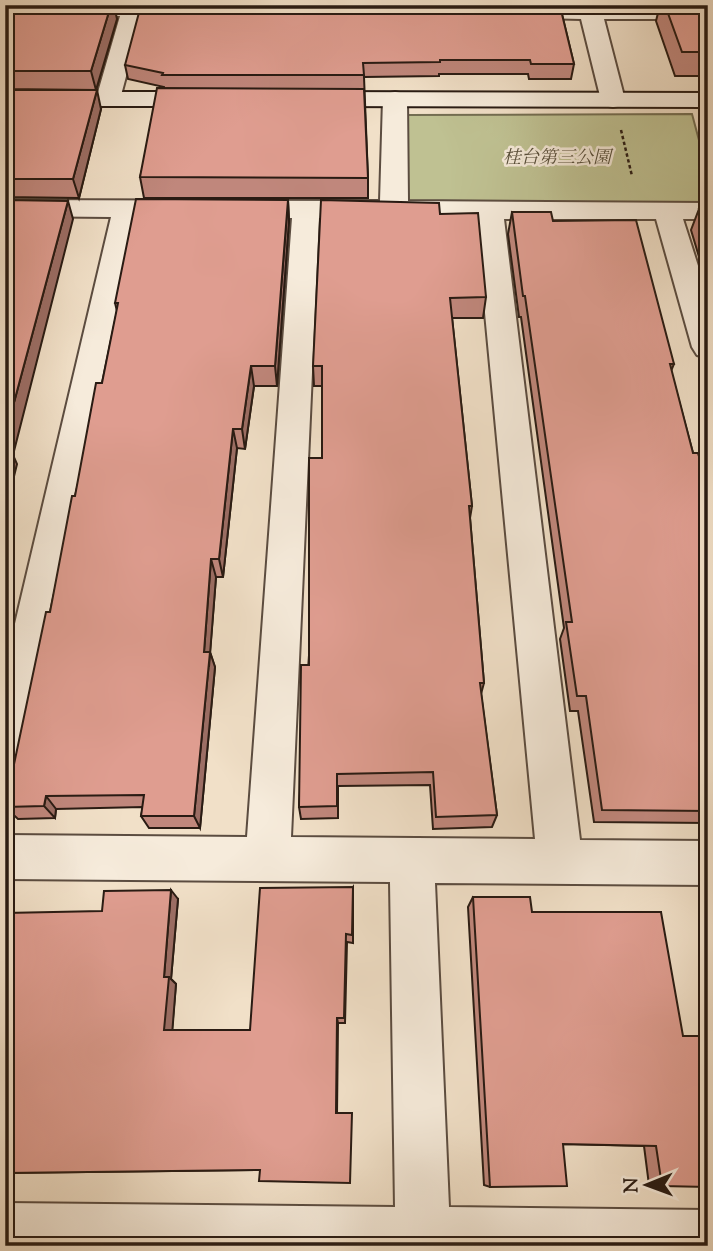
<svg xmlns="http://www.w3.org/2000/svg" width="713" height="1251" viewBox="0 0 713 1251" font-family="'Sorts Mill Goudy','Noto Serif JP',serif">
	<rect width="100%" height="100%" fill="#f1e0c8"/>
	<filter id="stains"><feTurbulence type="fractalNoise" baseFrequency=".00286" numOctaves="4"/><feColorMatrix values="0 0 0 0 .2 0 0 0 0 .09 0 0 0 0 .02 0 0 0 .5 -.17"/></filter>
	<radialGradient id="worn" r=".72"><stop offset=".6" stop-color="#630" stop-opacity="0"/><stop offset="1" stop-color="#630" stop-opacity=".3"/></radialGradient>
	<path fill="#bfc192" stroke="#746e52" stroke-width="2" d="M 692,114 L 708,174 L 708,203 L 406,204 L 407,115 Z"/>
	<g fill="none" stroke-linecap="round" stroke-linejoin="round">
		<defs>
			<path id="street" d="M 5,5 L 199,5 L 202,10 L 199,15 L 191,17 L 142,16 L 120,99 L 117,104 L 108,106 L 99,104 L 96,99 L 120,16 L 5,16 Z
				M 510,5 L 708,5 L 708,19 L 604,19 L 625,100 L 622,105 L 613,107 L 604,105 L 601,100 L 581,19 L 502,17 L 499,12 L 502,7 Z
				M 395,92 L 404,94 L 407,99 L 408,201 L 708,203 L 708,219 L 683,219 L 708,297 L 708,358 L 697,355 L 692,347 L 656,219 L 504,219 L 580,840 L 708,841 L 708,885 L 435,883 L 449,1207 L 708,1210 L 708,1246 L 5,1246 L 5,1203 L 395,1207 L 390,882 L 5,879 L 5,835 L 247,837 L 292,218 L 139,217 L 26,756 L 20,770 L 5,775 L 5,666 L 111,217 L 5,216 L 5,200 L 380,201 L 383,99 L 386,94 ZM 319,218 L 476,218 L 535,839 L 291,837 Z"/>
			<path id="secondary" d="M 5,92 L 209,92 L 218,94 L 221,99 L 218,104 L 209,106 L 5,106 Z
				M 314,92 L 708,93 L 708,107 L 314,106 L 305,104 L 302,99 L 305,94 Z"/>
		</defs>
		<use href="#street" stroke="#5b4c40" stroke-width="4"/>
		<use href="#secondary" stroke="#291b13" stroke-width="4"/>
		<path stroke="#291b13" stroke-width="2.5" stroke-dasharray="3.5 2.5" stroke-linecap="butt" d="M 621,130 L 632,176"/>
		<use href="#street" fill="#f6ebdb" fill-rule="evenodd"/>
		<use href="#secondary" fill="#f6ebdb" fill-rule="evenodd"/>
	</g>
	<path fill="#c0877c" stroke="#291b13" stroke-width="2" d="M 5,5 L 117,19 L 96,90 L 5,89 Z
		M 660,5 L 708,5 L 708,76 L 675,76 L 656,21 Z
		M 560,6 L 574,64 L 571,79 L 529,79 L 528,74 L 439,74 L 439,76 L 364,77 L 368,178 L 368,198 L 144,198 L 140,177 L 164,88 L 164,87 L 128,79 L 125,65 Z
		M 5,90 L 101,109 L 79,198 L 5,197 Z
		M 288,200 L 289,221 L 277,386 L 254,386 L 245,449 L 237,448 L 223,577 L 216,577 L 210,652 L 215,667 L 200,828 L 149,828 L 141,816 L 143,807 L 56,809 L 55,818 L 18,819 L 5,807 L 50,612 L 75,496 L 102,383 L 117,311 L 115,303 Z
		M 699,209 L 708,209 L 708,287 L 691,230 Z
		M 512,212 L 553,221 L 674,364 L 671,371 L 693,453 L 708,488 L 708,823 L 594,822 L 578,711 L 570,711 L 560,639 L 564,628 L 521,317 L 519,317 L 508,234 Z
		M 440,214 L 486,297 L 483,318 L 452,318 L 472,506 L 470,518 L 484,683 L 481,694 L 497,815 L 492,827 L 433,829 L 430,785 L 338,786 L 338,818 L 301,819 L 299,807 L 322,458 L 322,386 L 314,386 L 313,366 Z
		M 353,887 L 353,943 L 347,942 L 345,1023 L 338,1023 L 260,1170 L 5,1173 L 102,911 L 178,899 L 171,979 L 176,984 L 172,1030 L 250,1030 Z
		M 473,897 L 532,912 L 661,912 L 662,1186 L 649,1185 L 644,1146 L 563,1144 L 490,1187 L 484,1185 L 468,907 Z"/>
	<path fill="#9c6e65" stroke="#291b13" stroke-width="2" d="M 111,5 L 114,5 L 117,19 L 96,90 L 91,71 Z
		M 97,90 L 101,109 L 79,198 L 73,179 Z
		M 288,200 L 289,221 L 277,386 L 275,366 Z
		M 68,201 L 73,219 L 13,455 L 17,464 L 5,513 L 5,436 Z
		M 251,366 L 254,386 L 245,449 L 242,429 Z
		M 233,429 L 237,448 L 223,577 L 219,559 Z
		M 211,559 L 216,577 L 209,667 L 204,652 Z
		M 210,652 L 215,667 L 200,828 L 194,816 Z
		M 46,796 L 56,809 L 55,818 L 44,806 Z
		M 171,890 L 178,899 L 171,979 L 176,984 L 172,1035 L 164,1030 L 164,977 Z
		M 337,1018 L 338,1023 L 337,1115 L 336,1113 Z"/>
	<path fill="#df9d90" stroke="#291b13" stroke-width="2" d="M 5,5 L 111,5 L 91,71 L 5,71 Z
		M 141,5 L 560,6 L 574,64 L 531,64 L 530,60 L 440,60 L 440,62 L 363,63 L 364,75 L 162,75 L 163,73 L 125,65 Z
		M 665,5 L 708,5 L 708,52 L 682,52 Z
		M 157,88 L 364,89 L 368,178 L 140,177 Z
		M 5,90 L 97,90 L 73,179 L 5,179 Z
		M 136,199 L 288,200 L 275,366 L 251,366 L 242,429 L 233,429 L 219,559 L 211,559 L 204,652 L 210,652 L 194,816 L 141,816 L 144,795 L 46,796 L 44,806 L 5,807 L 46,612 L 50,612 L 72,496 L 75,496 L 96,383 L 102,383 L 118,303 L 115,303 Z
		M 5,200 L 68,201 L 5,436 Z
		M 321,200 L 439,203 L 440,214 L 478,213 L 486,297 L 450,298 L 472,506 L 469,506 L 484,683 L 480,683 L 497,815 L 436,817 L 433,772 L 337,774 L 337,806 L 299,807 L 301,665 L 309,665 L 309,458 L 322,458 L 322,366 L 313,366 Z
		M 699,209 L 708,209 L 708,238 Z
		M 512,212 L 551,212 L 553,221 L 636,220 L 674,364 L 670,364 L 693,453 L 698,453 L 708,488 L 708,811 L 602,810 L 586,696 L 577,696 L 566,622 L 572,622 L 525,296 L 523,296 Z
		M 5,446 L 9,446 L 5,461 Z
		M 353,887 L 352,935 L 346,934 L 344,1018 L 337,1018 L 336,1113 L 352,1113 L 350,1183 L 259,1181 L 260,1170 L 5,1173 L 5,913 L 102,911 L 104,891 L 171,890 L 164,977 L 169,977 L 164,1030 L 250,1030 L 260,888 Z
		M 473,897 L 530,897 L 532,912 L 661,912 L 683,1036 L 708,1036 L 708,1187 L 662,1186 L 656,1146 L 563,1144 L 567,1186 L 490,1187 Z"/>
	<g text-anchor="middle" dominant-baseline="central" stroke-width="5" stroke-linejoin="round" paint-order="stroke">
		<g font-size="18" font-style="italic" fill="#564d39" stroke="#f6ebdb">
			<text x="557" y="159">桂台第三公園</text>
		</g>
	</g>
	<rect width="713" height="1251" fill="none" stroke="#f1e0c8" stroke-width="28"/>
	<rect x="7" y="7" width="699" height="1237" fill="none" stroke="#291b13" stroke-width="3.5"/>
	<rect x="14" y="14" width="685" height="1223" fill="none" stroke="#291b13" stroke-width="2"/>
	<g transform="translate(647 1185) rotate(269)" stroke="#f6ebdb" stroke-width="5" paint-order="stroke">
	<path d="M0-5L12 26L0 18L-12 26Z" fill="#291b13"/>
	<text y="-10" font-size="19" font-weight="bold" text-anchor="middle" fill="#291b13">N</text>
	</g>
	<rect width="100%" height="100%" filter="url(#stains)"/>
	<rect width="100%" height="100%" fill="url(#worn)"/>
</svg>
